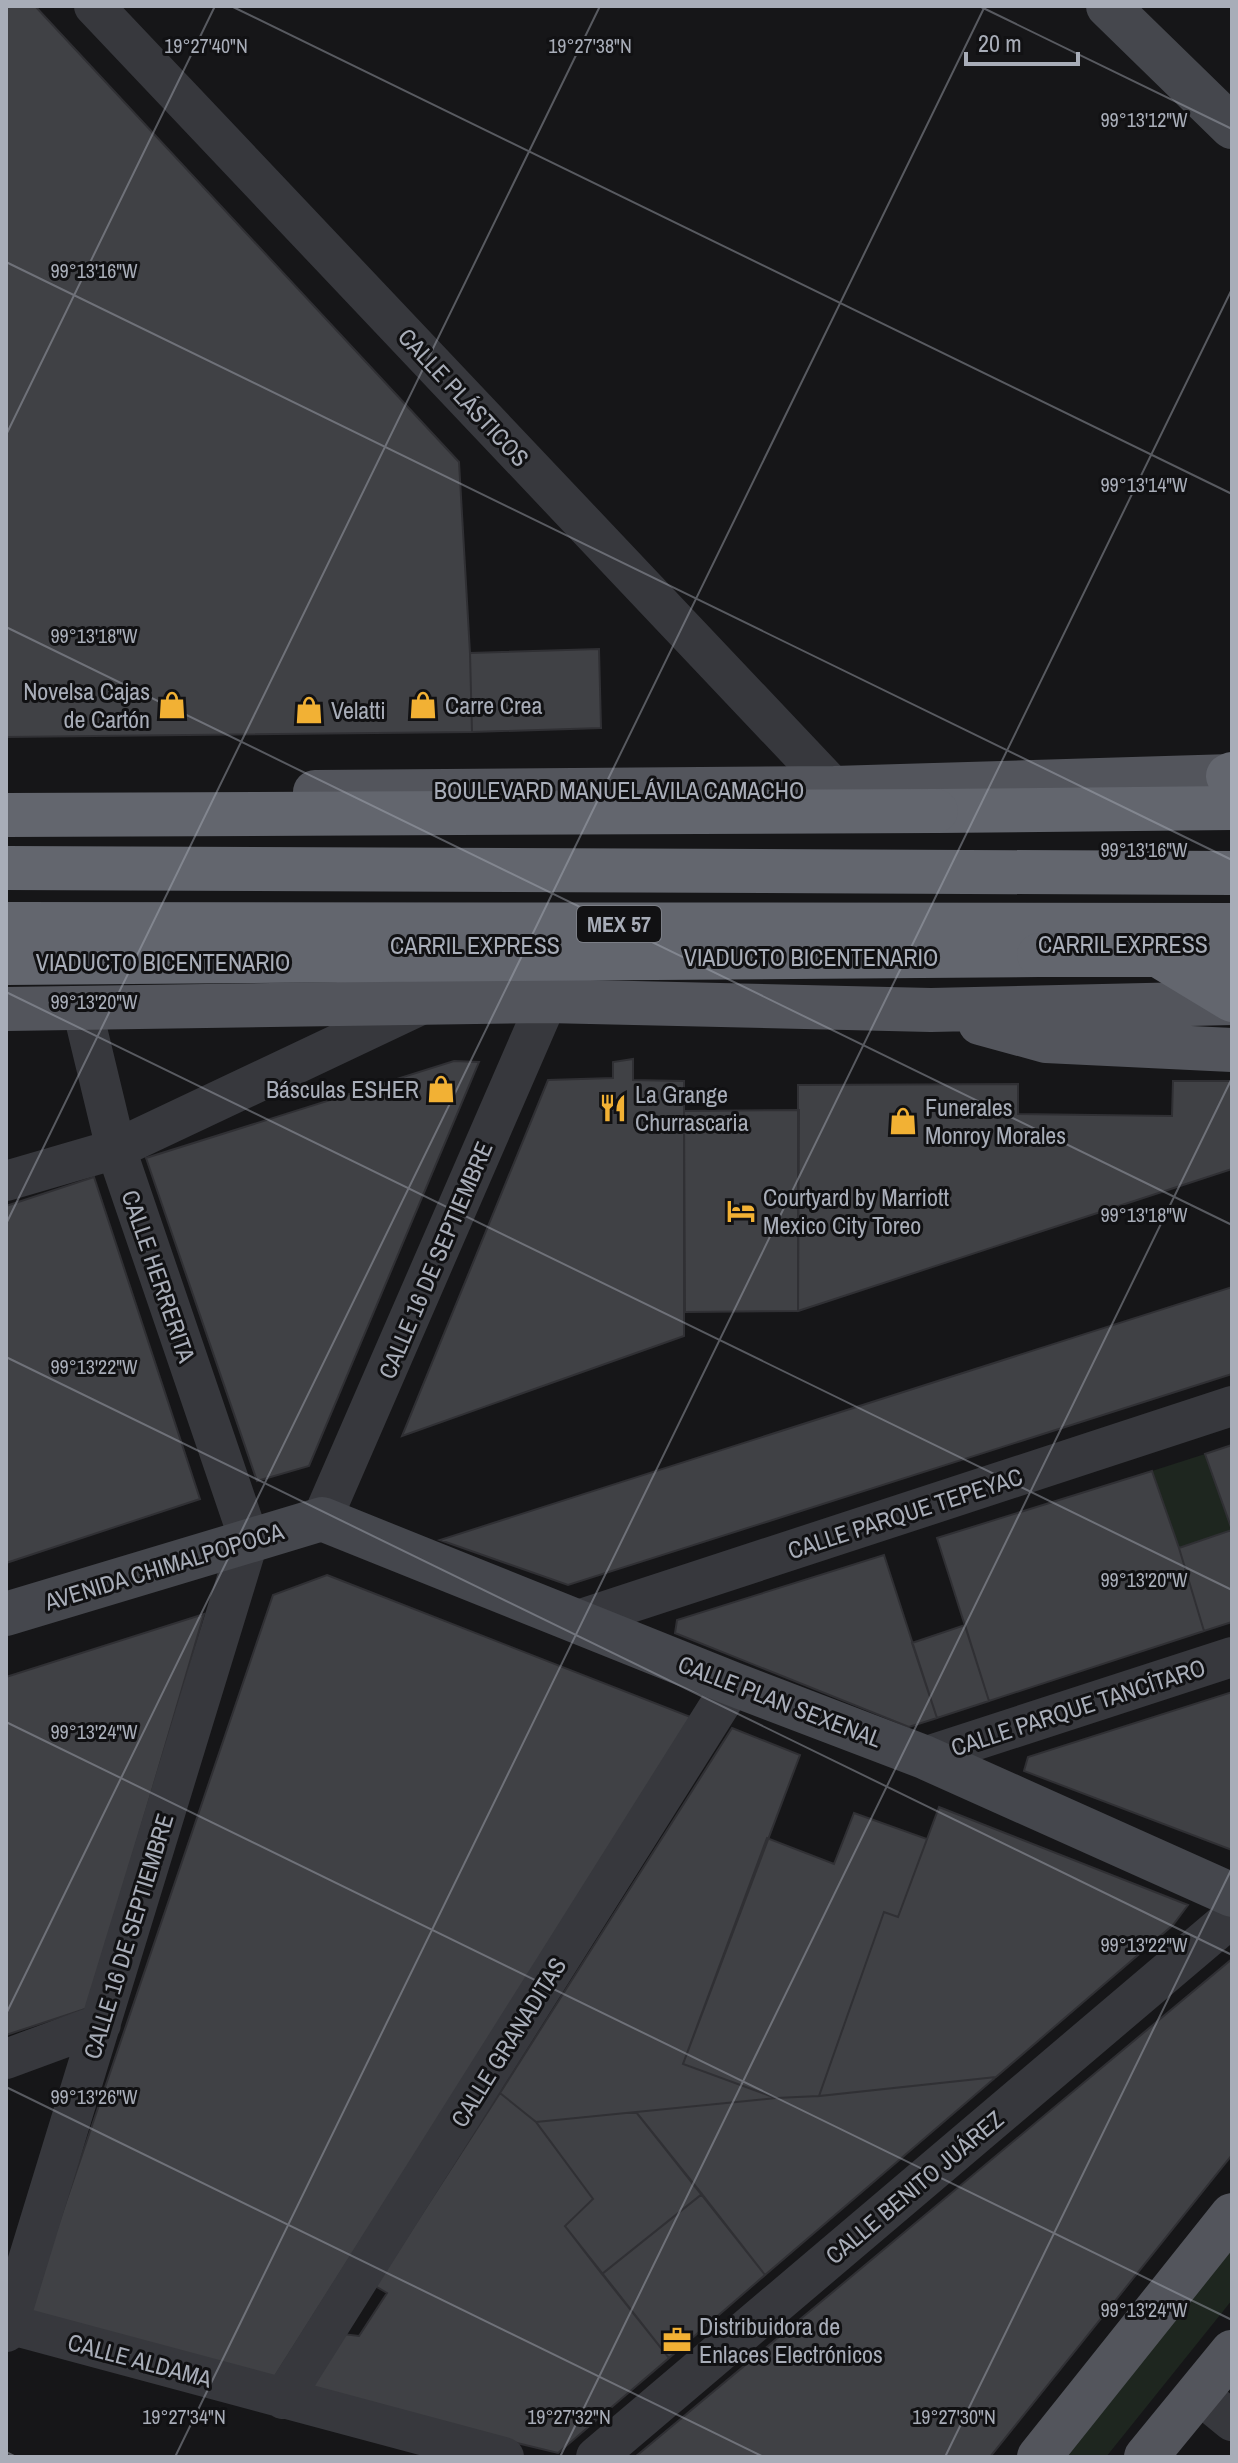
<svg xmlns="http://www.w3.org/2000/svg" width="1238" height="2463" viewBox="0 0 1238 2463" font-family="'Archivo Narrow',sans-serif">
	<rect width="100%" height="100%" fill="#161618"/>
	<path fill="#1e261f" d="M 1205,1454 L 1232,1530 L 1179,1548 L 1152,1471 Z
		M 1232,2250 L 1232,2300 L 1106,2457 L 1063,2457 Z"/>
	<path fill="#404145" stroke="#303034" stroke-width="2" d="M 6,6 L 35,6 L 459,462 L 470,653 L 472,732 L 6,737 Z
		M 599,649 L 601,728 L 472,732 L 470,653 Z
		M 633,1059 L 633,1080 L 684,1081 L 684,1336 L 402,1436 L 548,1080 L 613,1078 L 613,1062 Z
		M 454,1061 L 479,1062 L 309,1466 L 257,1481 L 146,1158 Z
		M 1173,1081 L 1232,1081 L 1232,1169 L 798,1311 L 798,1085 L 1018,1084 L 1018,1114 L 1172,1116 Z
		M 799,1110 L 798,1311 L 685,1312 L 684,1111 Z
		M 94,1177 L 200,1499 L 6,1563 L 6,1206 Z
		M 1232,1287 L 1232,1374 L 568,1585 L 440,1540 Z
		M 1232,1445 L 1232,1622 L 1204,1631 L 1179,1548 L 1232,1530 L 1205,1454 Z
		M 1152,1471 L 1179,1548 L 1204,1631 L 989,1701 L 937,1538 Z
		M 884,1555 L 937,1718 L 909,1727 L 675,1633 L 677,1620 Z
		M 327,1575 L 693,1718 L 272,2381 L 26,2319 L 273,1595 Z
		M 204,1614 L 88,2008 L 6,2035 L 6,1677 Z
		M 965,1625 L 989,1701 L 937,1718 L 912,1643 Z
		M 1232,1692 L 1232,1850 L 1024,1771 L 1028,1757 Z
		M 732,1728 L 800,1755 L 683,2064 L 776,2098 L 536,2122 L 500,2093 Z
		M 939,1807 L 1188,1905 L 1173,1925 L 996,2077 L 819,2096 L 884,1912 L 898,1917 Z
		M 854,1813 L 927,1839 L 898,1917 L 884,1912 L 819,2096 L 776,2098 L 683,2064 L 767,1838 L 834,1864 Z
		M 1232,1959 L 1232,2155 L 990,2457 L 635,2457 Z
		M 996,2077 L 765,2275 L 636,2112 L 776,2098 L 819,2096 Z
		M 500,2093 L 536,2122 L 593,2199 L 565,2226 L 669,2358 L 558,2453 L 307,2392 L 343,2334 L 359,2336 L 387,2293 L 375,2286 Z
		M 636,2112 L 702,2194 L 602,2274 L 565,2226 L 593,2199 L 536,2122 Z
		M 702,2194 L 765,2275 L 669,2358 L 602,2274 Z"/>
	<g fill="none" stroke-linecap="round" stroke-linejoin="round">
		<path stroke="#37383d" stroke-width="40" d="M 94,6 L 834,788
			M 6,1181 L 116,1149 L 425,1003
			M 322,1519 L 547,1001
			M 578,1620 L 1232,1406
			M 924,1757 L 1232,1657
			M 6,2059 L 101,2024
			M 8,2324 L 504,2457
			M 6,2332 L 249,1539 L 116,1149 L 82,1008
			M 1199,2394 L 1232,2421
			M 283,2399 L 733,1684
			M 596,2457 L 1232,1917"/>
		<path stroke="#45474d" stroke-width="44" d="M 1108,6 L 1232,127
			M 6,1614 L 322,1519 L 733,1684 L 924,1757 L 1232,1895"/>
		<path stroke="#53555c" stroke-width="44" d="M 315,792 L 834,788 L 1232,776
			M 6,1009 L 547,1001 L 931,1010 L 1232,1003
			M 980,1023 L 1046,1041 L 1232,1050
			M 1039,2457 L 1232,2215
			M 1146,2457 L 1232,2352"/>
		<path stroke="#63666e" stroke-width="44" d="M 1228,776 L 1232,774
			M 936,811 L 1232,808
			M 6,868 L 1232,873
			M 6,924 L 1232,925
			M 1141,945 L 1232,1000
			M 6,963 L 1039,955"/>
		<path stroke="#63666e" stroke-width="44" d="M 6,815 L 936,811
			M 1039,955 L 1232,955"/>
	</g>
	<path fill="none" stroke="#a8adb8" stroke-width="2" stroke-opacity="0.45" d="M 231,6 L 1232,494M 979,6 L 1232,129M 6,262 L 1232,860M 6,435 L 215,6M 6,627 L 1232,1225M 6,992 L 1232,1590M 6,1224 L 600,6M 6,1357 L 1232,1955M 6,1722 L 1232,2320M 6,2014 L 985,6M 6,2087 L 764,2457M 6,2452 L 16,2457M 175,2457 L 1232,289M 560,2457 L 1232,1078M 945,2457 L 1232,1868"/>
	<defs>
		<symbol id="shop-bare" viewBox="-9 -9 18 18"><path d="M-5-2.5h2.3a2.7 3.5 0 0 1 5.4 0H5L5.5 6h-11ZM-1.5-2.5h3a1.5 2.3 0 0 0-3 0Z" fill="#f2b134" stroke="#111113" stroke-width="2.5" paint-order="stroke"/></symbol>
		<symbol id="restaurant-bare" viewBox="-9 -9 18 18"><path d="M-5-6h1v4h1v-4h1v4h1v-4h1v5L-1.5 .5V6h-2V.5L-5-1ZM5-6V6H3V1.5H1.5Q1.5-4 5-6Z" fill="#f2b134" stroke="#111113" stroke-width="2.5" paint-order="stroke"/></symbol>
		<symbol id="hotel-bare" viewBox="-9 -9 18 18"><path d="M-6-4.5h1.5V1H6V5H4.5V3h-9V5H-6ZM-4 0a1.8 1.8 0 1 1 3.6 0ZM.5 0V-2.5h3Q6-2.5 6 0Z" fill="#f2b134" stroke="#111113" stroke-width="2.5" paint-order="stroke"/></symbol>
		<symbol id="office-bare" viewBox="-9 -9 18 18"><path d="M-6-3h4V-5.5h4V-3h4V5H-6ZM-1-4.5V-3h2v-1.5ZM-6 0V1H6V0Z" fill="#f2b134" stroke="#111113" stroke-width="2.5" paint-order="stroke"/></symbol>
	</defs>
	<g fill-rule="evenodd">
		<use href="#shop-bare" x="152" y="685" width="40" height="40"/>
		<use href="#shop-bare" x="403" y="685" width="40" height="40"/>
		<use href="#shop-bare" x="289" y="690" width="40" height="40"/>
		<use href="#shop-bare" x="421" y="1069" width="40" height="40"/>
		<use href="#restaurant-bare" x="593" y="1088" width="40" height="40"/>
		<use href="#shop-bare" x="883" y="1101" width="40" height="40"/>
		<use href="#hotel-bare" x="721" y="1191" width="40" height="40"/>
		<use href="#office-bare" x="657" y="2320" width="40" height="40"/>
	</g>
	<g text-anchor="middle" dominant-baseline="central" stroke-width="6" stroke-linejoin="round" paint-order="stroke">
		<rect fill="#111113" stroke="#7b7e86" stroke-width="2" x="577" y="906" width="84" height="36" rx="6"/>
		<g font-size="22" font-weight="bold" fill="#a8adb8">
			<text x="619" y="924">MEX 57</text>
		</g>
		<g font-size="24" fill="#a8adb8" stroke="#111113">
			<text transform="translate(464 397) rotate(47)">CALLE PLÁSTICOS</text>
			<text x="619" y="790">BOULEVARD MANUEL ÁVILA CAMACHO</text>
			<text x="1123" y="944">CARRIL EXPRESS</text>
			<text x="475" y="945">CARRIL EXPRESS</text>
			<text x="811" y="957">VIADUCTO BICENTENARIO</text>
			<text x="163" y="962">VIADUCTO BICENTENARIO</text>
			<text transform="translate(435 1260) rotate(-67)">CALLE 16 DE SEPTIEMBRE</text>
			<text transform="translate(159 1276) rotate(71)">CALLE HERRERITA</text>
			<text transform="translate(905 1513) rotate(-18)">CALLE PARQUE TEPEYAC</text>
			<text transform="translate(164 1566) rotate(-17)">AVENIDA CHIMALPOPOCA</text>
			<text transform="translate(780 1701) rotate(21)">CALLE PLAN SEXENAL</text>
			<text transform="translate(1078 1707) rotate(-18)">CALLE PARQUE TANCÍTARO</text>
			<text transform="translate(128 1936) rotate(-73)">CALLE 16 DE SEPTIEMBRE</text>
			<text transform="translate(508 2042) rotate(-58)">CALLE GRANADITAS</text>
			<text transform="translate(914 2187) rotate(-40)">CALLE BENITO JUÁREZ</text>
			<text transform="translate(140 2360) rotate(15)">CALLE ALDAMA</text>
		</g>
		<g font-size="24" fill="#a8adb8" stroke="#111113" text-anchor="start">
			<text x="150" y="691" text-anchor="end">Novelsa Cajas<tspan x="150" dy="28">de Cartón</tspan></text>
			<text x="445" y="705">Carre Crea</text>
			<text x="331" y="710">Velatti</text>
			<text x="419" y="1089" text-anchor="end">Básculas ESHER</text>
			<text x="635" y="1094">La Grange<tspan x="635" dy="28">Churrascaria</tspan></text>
			<text x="925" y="1107">Funerales<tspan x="925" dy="28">Monroy Morales</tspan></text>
			<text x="763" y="1197">Courtyard by Marriott<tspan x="763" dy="28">Mexico City Toreo</tspan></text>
			<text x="699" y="2326">Distribuidora de<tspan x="699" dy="28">Enlaces Electrónicos</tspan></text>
		</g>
	</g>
	<g font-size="20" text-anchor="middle" fill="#a8adb8" stroke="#111113" stroke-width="6" stroke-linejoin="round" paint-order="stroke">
		<text x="206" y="53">19°27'40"N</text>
		<text x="590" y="53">19°27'38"N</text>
		<text x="1144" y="127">99°13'12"W</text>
		<text x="94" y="278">99°13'16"W</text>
		<text x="1144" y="492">99°13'14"W</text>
		<text x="94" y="643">99°13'18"W</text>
		<text x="1144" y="857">99°13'16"W</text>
		<text x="94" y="1009">99°13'20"W</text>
		<text x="1144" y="1222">99°13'18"W</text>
		<text x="94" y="1374">99°13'22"W</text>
		<text x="1144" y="1587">99°13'20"W</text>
		<text x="94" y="1739">99°13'24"W</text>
		<text x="1144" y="1952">99°13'22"W</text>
		<text x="94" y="2104">99°13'26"W</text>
		<text x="1144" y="2317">99°13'24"W</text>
		<text x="184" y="2424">19°27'34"N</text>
		<text x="569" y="2424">19°27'32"N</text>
		<text x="954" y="2424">19°27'30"N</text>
	</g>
	<rect width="1238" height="2463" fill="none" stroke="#a8adb8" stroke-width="16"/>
	<path d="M966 52v12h112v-12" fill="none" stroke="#a8adb8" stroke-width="4"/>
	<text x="978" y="52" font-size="24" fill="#a8adb8" stroke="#111113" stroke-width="6" paint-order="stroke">20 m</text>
</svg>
